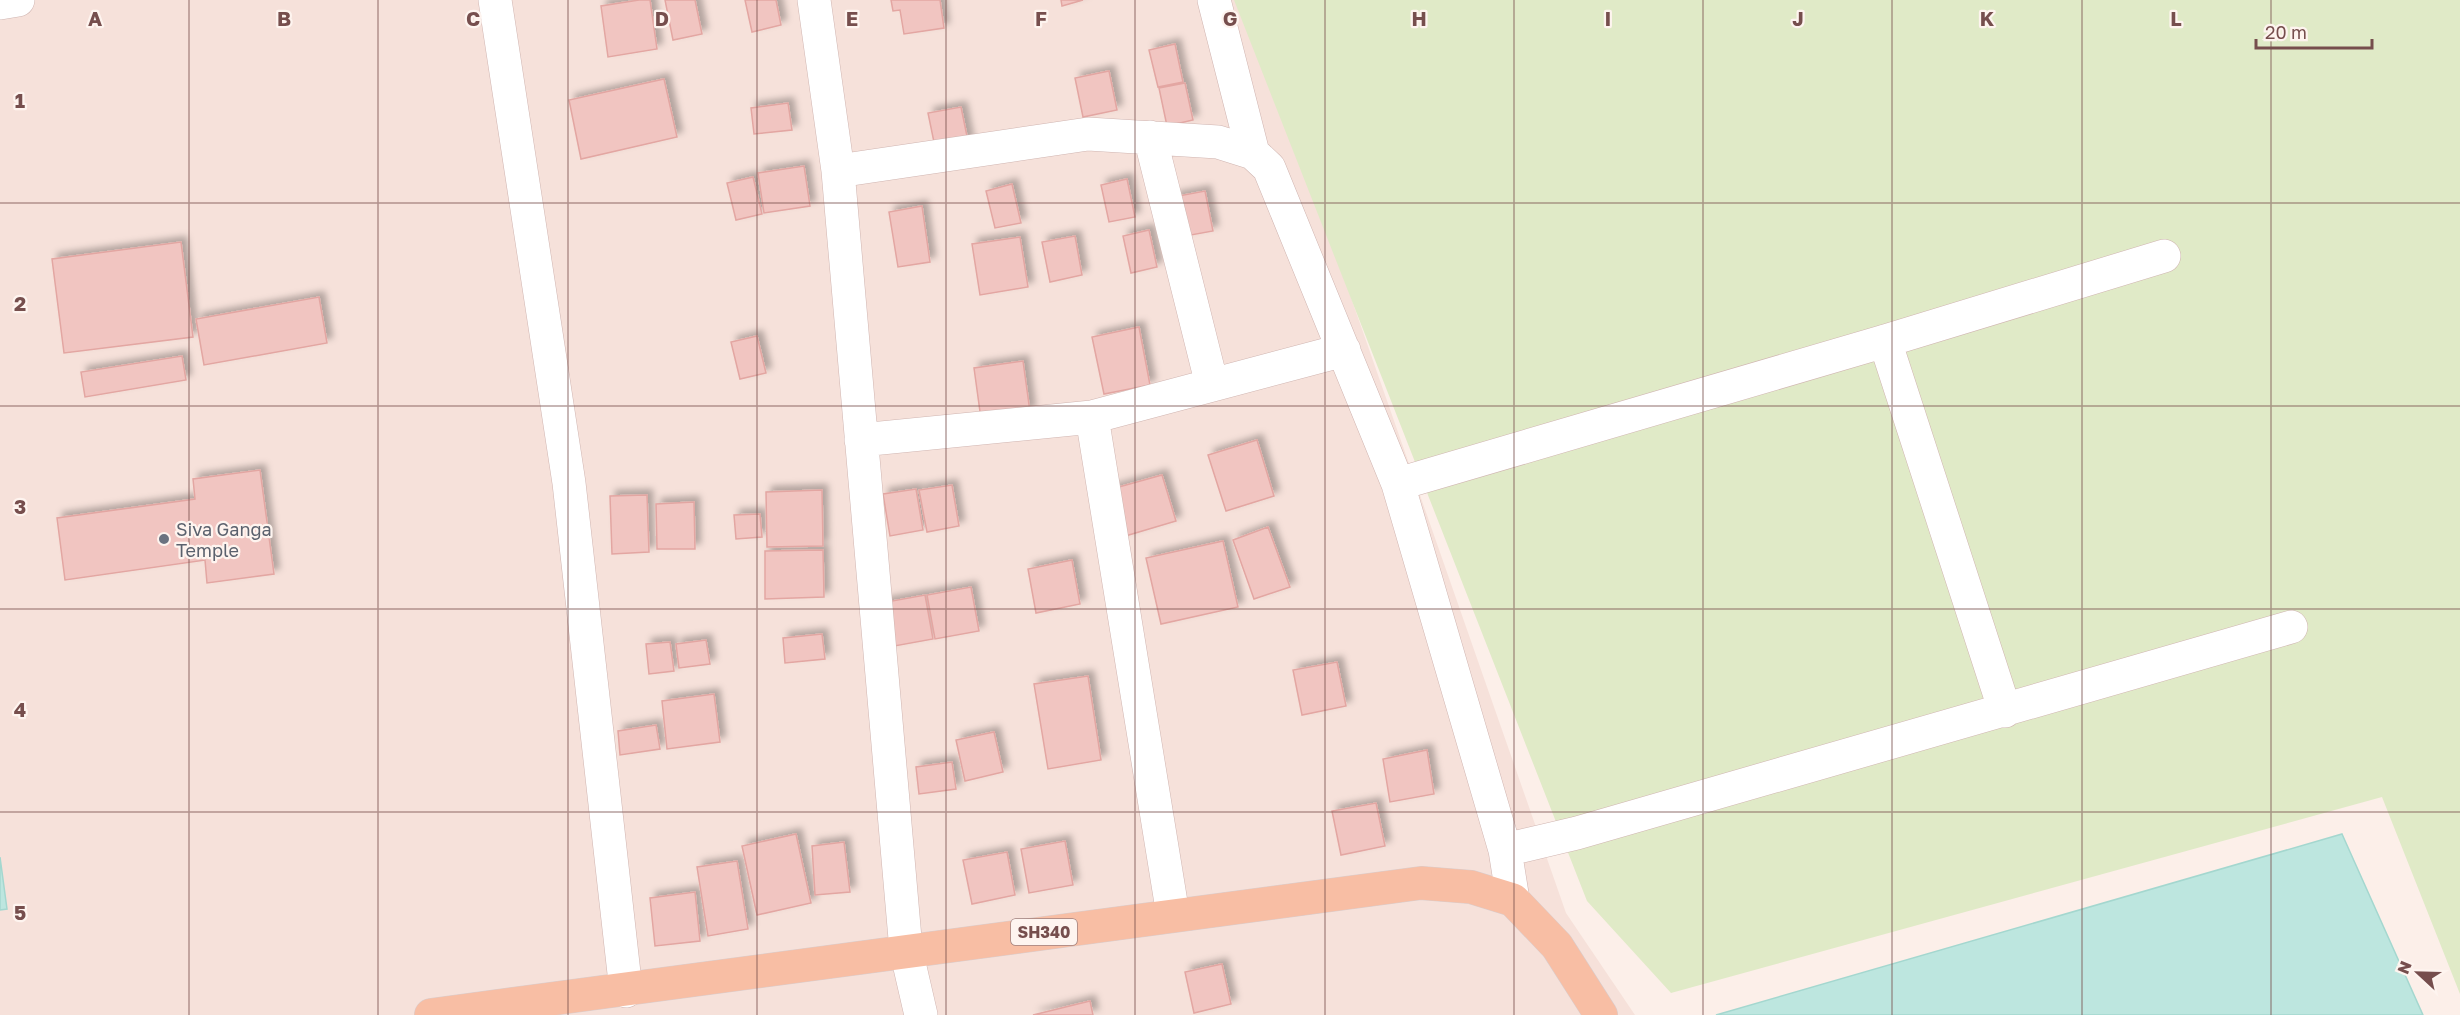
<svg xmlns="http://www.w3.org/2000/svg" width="2460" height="1015" viewBox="0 0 2460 1015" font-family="'Golos Text',sans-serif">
	<defs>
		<filter id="shadow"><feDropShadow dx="5.5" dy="-5.5" stdDeviation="3" flood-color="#0004"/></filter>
	</defs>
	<rect width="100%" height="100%" fill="#fcefe9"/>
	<path fill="#f6e1da" d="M 0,0 L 1247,0 L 1566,913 L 1635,1015 L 0,1015 Z"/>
	<path fill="#e0eac7" d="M 1234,0 L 2460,0 L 2460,994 L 2382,797 L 1671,993 L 1587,901 Z"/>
	<path fill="#bde6df" stroke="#a4d7cf" stroke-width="1.5" d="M 2342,834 L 2423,1015 L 1716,1015 Z
		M 0,857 L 7,909 L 0,910 Z"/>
	<path fill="#f1c5c1" stroke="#e3a6a2" stroke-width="1.5" filter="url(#shadow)" d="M 639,0 L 650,0 L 657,49 L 608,57 L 601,6 Z
		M 665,0 L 695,0 L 702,34 L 673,40 Z
		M 745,0 L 776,0 L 781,25 L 752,32 Z
		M 891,0 L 940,0 L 944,28 L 904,34 L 900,10 L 893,11 Z
		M 1061,0 L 1083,0 L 1062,6 Z
		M 1175,44 L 1183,82 L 1158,87 L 1149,50 Z
		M 1109,71 L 1117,110 L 1083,117 L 1075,78 Z
		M 664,79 L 677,137 L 581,159 L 569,100 Z
		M 1185,83 L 1193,120 L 1167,126 L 1159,88 Z
		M 788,103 L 792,130 L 754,134 L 751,108 Z
		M 961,107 L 969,146 L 936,152 L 928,113 Z
		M 804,166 L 810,206 L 764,213 L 758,173 Z
		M 753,177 L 762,214 L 736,220 L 727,183 Z
		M 1127,179 L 1135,217 L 1109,222 L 1101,185 Z
		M 1012,184 L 1021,223 L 995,228 L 986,191 Z
		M 1205,191 L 1213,231 L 1180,237 L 1173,197 Z
		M 922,206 L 930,262 L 898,267 L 889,212 Z
		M 1149,230 L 1157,267 L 1131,273 L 1123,236 Z
		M 1075,236 L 1082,275 L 1050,282 L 1042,242 Z
		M 1020,237 L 1028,287 L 980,295 L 972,244 Z
		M 181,242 L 193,337 L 64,353 L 52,259 Z
		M 319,297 L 327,343 L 204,365 L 196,319 Z
		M 1139,327 L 1150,385 L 1104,394 L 1092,337 Z
		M 757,336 L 766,373 L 740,379 L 731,342 Z
		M 182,356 L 186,380 L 85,397 L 81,372 Z
		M 1023,361 L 1030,412 L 981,419 L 974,368 Z
		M 1257,440 L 1274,496 L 1226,511 L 1208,455 Z
		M 260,470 L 274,574 L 207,583 L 205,560 L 65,580 L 57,518 L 195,499 L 193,479 Z
		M 1162,475 L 1176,521 L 1122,537 L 1108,490 Z
		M 952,485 L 959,526 L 927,532 L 919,490 Z
		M 916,489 L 923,530 L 890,536 L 883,494 Z
		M 822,490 L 823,546 L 767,547 L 766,492 Z
		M 647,495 L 649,552 L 612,554 L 610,496 Z
		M 694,502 L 695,549 L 657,549 L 656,504 Z
		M 760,514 L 762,537 L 736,539 L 734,515 Z
		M 1268,527 L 1290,587 L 1254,599 L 1233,540 Z
		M 1223,541 L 1238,607 L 1161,624 L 1146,558 Z
		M 823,550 L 824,597 L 765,599 L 765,551 Z
		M 1072,560 L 1080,604 L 1036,613 L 1028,569 Z
		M 971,587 L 979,631 L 935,639 L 927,595 Z
		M 925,595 L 933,639 L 889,647 L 881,603 Z
		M 822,634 L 825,659 L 785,663 L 783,638 Z
		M 706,640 L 710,664 L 679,668 L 676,644 Z
		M 670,642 L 674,671 L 649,674 L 646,644 Z
		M 1337,662 L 1346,706 L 1302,715 L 1293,670 Z
		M 1088,676 L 1101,760 L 1048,769 L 1034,684 Z
		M 714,694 L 720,742 L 667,749 L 662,701 Z
		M 656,725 L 660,749 L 620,755 L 618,731 Z
		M 994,732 L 1003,772 L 965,781 L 956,740 Z
		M 1427,750 L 1434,794 L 1390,802 L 1383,759 Z
		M 952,762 L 956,789 L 919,794 L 916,767 Z
		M 1376,803 L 1385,846 L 1341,855 L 1332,811 Z
		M 796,834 L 811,903 L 757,915 L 742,846 Z
		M 1065,841 L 1073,885 L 1029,893 L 1021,849 Z
		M 844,842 L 850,892 L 815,895 L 812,846 Z
		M 1007,852 L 1015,895 L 972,904 L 963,860 Z
		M 737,861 L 748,929 L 708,936 L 697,867 Z
		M 695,892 L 700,941 L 655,946 L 650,898 Z
		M 1222,964 L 1231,1004 L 1194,1013 L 1185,972 Z
		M 1090,1001 L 1093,1015 L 1033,1015 Z"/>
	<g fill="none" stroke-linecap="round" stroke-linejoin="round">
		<defs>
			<path id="minor" d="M 495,0 L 569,483 L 626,991
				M 814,0 L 838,171 L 906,950 L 921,1015
				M 1214,0 L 1253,153
				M 0,3 L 18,0
				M 1150,137 L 1212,385
				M 838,171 L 1088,134 L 1218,142 L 1253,153 L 1269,168 L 1398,484 L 1505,850 L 1513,900
				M 1885,341 L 2005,711
				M 1092,417 L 1344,350
				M 861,440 L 1092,417 L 1173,915
				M 1398,484 L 1885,341 L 2164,256
				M 1505,850 L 1577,833 L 2291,627"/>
			<path id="primary" d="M 431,1015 L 1421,883 L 1471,887 L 1513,900 L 1557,946 L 1601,1015"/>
		</defs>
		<use href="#minor" stroke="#d0b5b1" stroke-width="34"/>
		<use href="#primary" stroke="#d9cdcd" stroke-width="34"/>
		<use href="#minor" stroke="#fff" stroke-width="33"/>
		<use href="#primary" stroke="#f8bea4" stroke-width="33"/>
	</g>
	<path fill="none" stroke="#764e4d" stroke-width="1.5" stroke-opacity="0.55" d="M 189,0 L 189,1015M 378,0 L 378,1015M 568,0 L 568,1015M 757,0 L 757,1015M 946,0 L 946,1015M 1135,0 L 1135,1015M 1325,0 L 1325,1015M 1514,0 L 1514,1015M 1703,0 L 1703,1015M 1892,0 L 1892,1015M 2082,0 L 2082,1015M 2271,0 L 2271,1015M 0,203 L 2460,203M 0,406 L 2460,406M 0,609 L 2460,609M 0,812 L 2460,812"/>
	<circle fill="#6b7280" stroke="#fef4ef" stroke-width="2" cx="164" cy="539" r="6"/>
	<g text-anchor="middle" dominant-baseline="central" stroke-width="4.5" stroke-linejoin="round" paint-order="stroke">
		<rect fill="#fef4ef" stroke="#9f807e" stroke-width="1.5" x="1011" y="919" width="66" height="26" rx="4.5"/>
		<g font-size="16" font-weight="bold" fill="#764e4d">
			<text x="1044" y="932">SH340</text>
		</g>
		<g font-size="18" fill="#5b616d" stroke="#fef4ef" text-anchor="start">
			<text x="176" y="529">Siva Ganga<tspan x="176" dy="21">Temple</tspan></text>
		</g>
	</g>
	<g font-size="20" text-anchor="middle" font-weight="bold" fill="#764e4d" stroke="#fef4ef" stroke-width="4.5" stroke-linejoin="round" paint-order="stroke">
		<text x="95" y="26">A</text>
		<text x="284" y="26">B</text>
		<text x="473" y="26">C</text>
		<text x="662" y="26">D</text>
		<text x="852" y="26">E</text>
		<text x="1041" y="26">F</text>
		<text x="1230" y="26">G</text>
		<text x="1419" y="26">H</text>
		<text x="1608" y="26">I</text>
		<text x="1798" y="26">J</text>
		<text x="1987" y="26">K</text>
		<text x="2176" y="26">L</text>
		<text x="20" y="108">1</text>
		<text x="20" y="311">2</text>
		<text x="20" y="514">3</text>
		<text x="20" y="717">4</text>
		<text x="20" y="920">5</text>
	</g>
	<g transform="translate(2418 973) rotate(292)" stroke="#fef4ef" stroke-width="4.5" paint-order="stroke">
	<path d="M0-4.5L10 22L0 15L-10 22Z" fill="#764e4d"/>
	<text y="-9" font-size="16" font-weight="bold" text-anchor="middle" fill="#764e4d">N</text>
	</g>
	<path d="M2256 39v9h116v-9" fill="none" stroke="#764e4d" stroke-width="3"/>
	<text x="2265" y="39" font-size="18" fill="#764e4d" stroke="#fef4ef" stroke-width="4.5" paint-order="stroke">20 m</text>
</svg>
